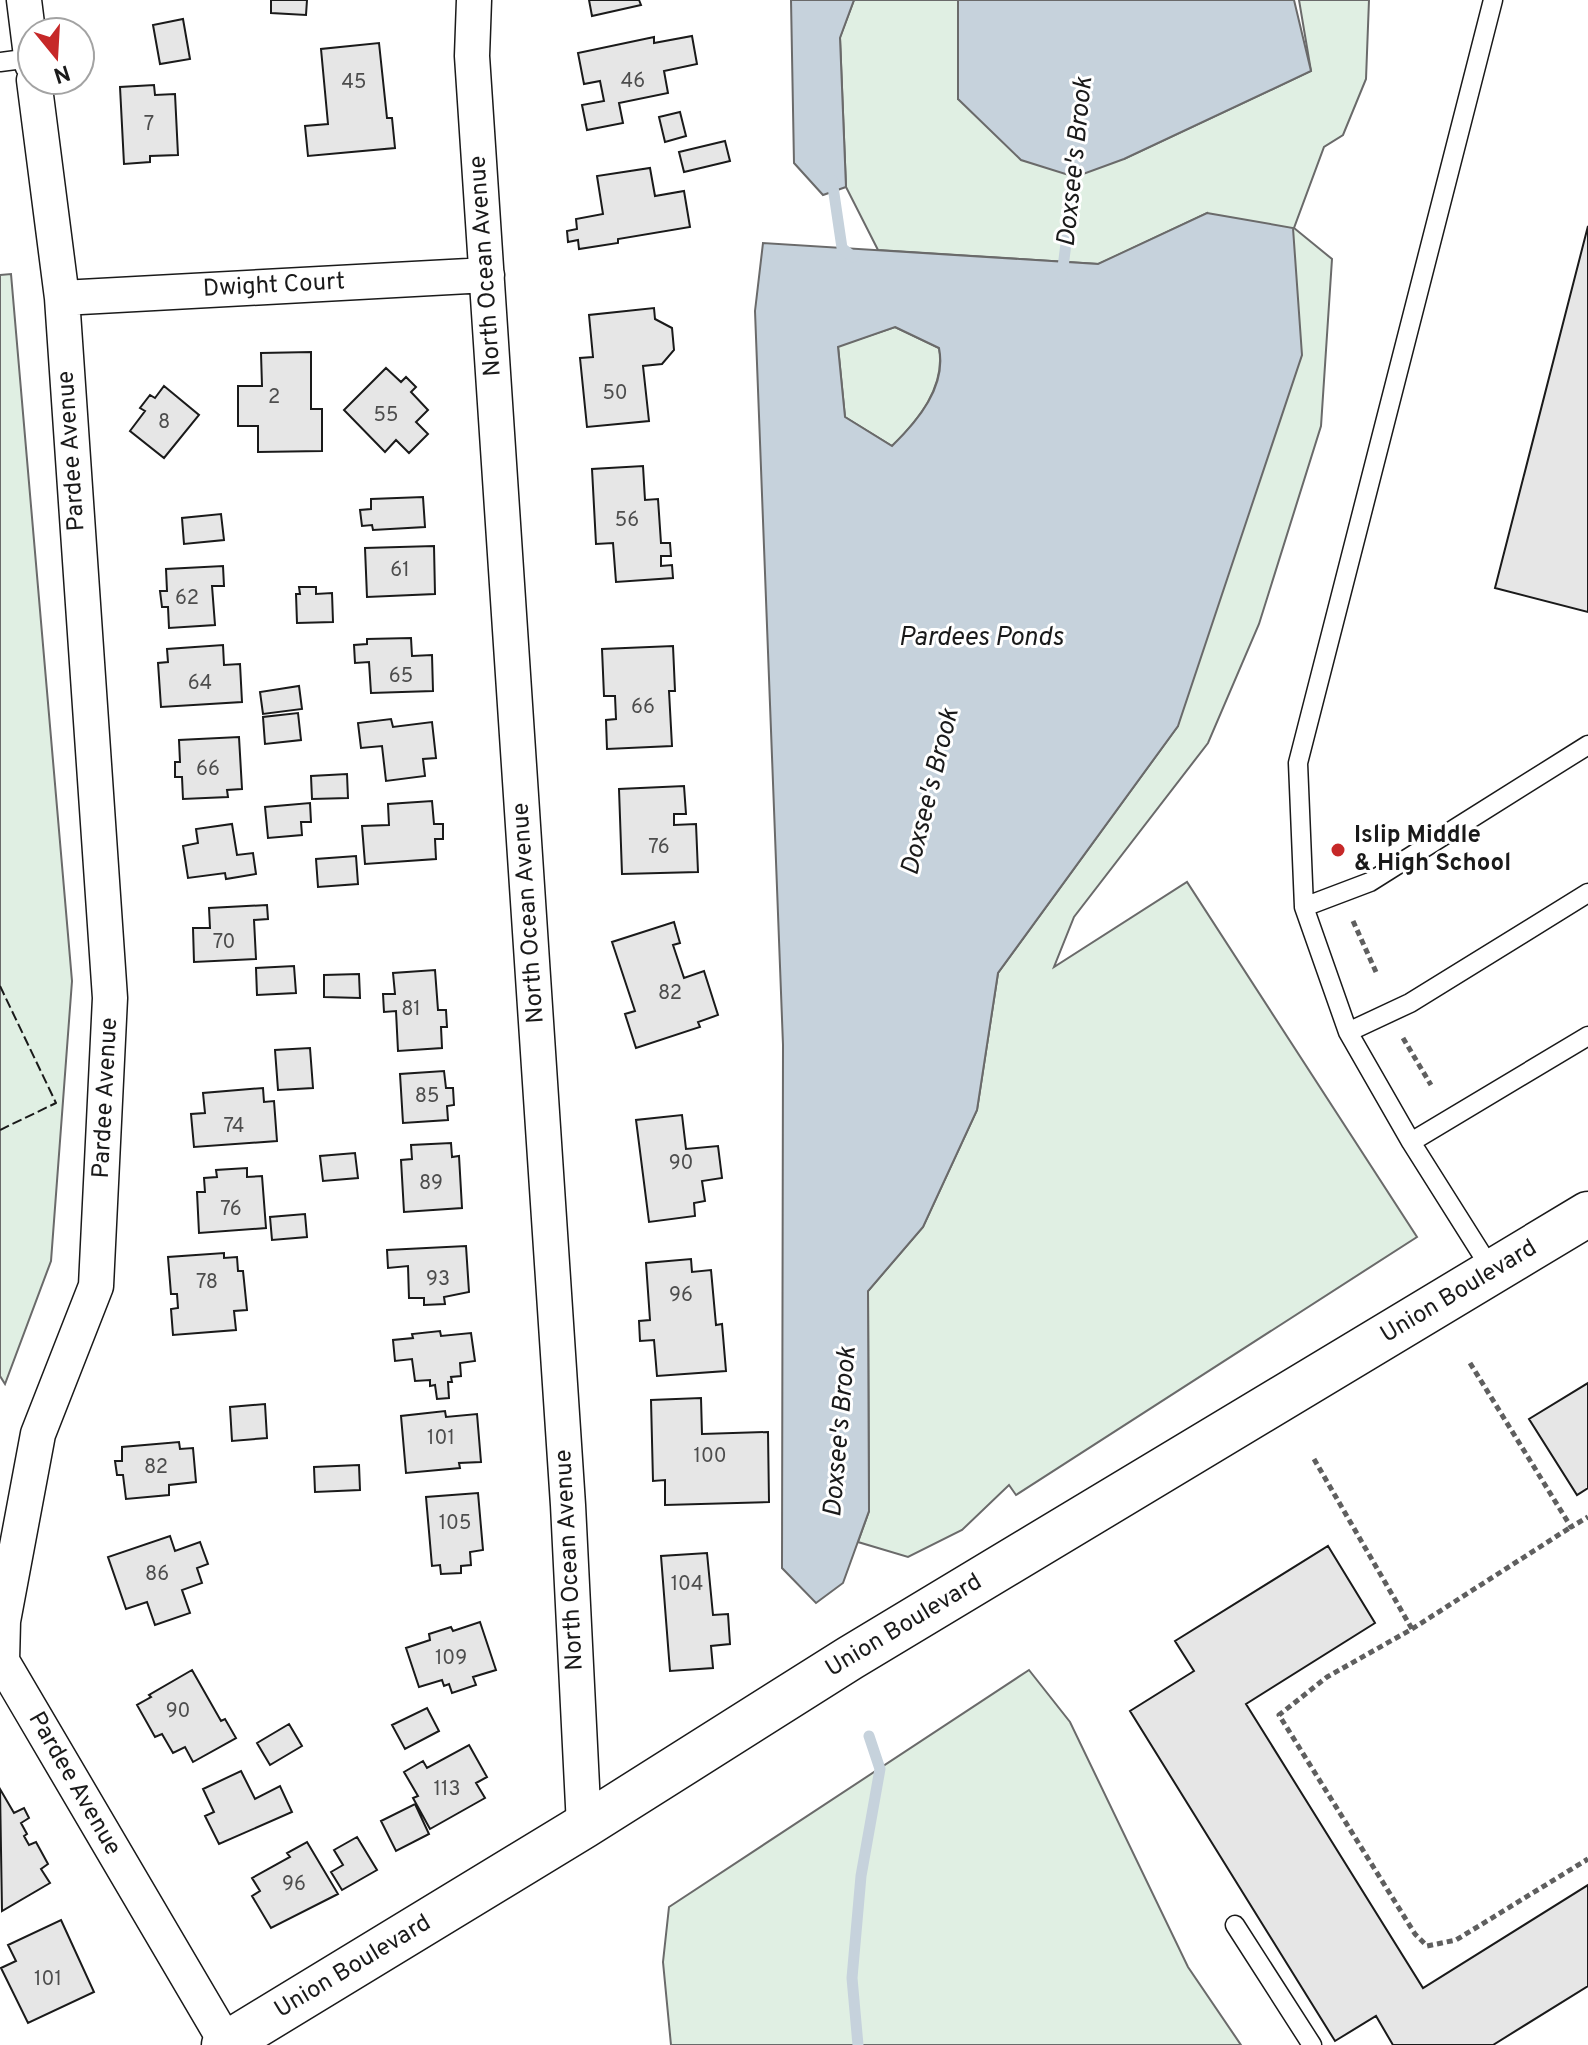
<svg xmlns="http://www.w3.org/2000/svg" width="1588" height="2045" viewBox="0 0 1588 2045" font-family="Overpass,sans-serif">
	<rect width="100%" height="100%" fill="#fff"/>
	<path fill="#e0efe3" stroke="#6a6a6a" stroke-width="2" d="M 854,0 L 958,0 L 958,99 L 1124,159 L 1311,71 L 1299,0 L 1369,0 L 1366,79 L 1343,135 L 1324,147 L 1294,228 L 1332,259 L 1321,426 L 1259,624 L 1208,743 L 1074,917 L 1054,967 L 1187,882 L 1417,1237 L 1016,1495 L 1009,1485 L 962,1530 L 908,1557 L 858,1542 L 869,1511 L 868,1291 L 923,1227 L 977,1110 L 998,973 L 1178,726 L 1207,213 L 1099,264 L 878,250 L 846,187 L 840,37 Z
		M 11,274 L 72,981 L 51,1261 L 5,1384 L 0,1376 L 0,275 Z
		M 895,327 L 939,348 C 946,387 918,420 892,446 L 845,417 L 838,346 Z
		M 1029,1670 L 1070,1722 L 1188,1967 L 1241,2045 L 671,2045 L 663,1962 L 669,1907 Z"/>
	<path fill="#c6d2dc" stroke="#6a6a6a" stroke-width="2" fill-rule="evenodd" d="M 791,0 L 854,0 L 840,38 L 846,187 L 823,195 L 794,163 Z
		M 958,0 L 1294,0 L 1311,71 L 1124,159 L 1075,177 L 1021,160 L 958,99 Z
		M 1207,213 L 1293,228 L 1302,355 L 1178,726 L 998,973 L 977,1110 L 923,1227 L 868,1291 L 869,1511 L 843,1583 L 816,1603 L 782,1568 L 783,1045 L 755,311 L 763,243 L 1098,264 ZM 895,327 L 939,348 C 947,386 918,421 892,446 L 845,417 L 838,347 Z"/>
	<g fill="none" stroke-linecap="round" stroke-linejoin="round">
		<path stroke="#c6d2dc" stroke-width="11" d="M 832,180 L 842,248 L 853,257
			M 1062,275 L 1076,165
			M 858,2045 L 852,1978 L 861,1876 L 880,1769 L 869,1736"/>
	</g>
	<path fill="#e6e6e6" stroke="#1a1a1a" stroke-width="2" d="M 271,0 L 307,0 L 306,15 L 271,13 Z
		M 589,0 L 639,0 L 641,5 L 592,16 Z
		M 183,19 L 190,59 L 160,64 L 153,25 Z
		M 692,36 L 697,64 L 664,71 L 668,93 L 619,103 L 623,123 L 587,130 L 582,105 L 604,101 L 600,81 L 584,84 L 578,53 L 654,37 L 654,43 Z
		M 379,43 L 387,118 L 392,118 L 395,148 L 308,156 L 305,126 L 328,124 L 321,49 Z
		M 154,85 L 155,95 L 175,94 L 178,155 L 150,156 L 150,162 L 124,164 L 120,87 Z
		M 680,112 L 686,136 L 665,142 L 659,117 Z
		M 725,141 L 730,161 L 684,172 L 679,152 Z
		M 650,168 L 655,196 L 684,191 L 690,227 L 618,239 L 618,243 L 579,249 L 578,240 L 568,242 L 567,231 L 577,229 L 576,219 L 603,214 L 597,176 Z
		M 1588,226 L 1588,612 L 1495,588 Z
		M 654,308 L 655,319 L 672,328 L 674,350 L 662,364 L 643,366 L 649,421 L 587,427 L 580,358 L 593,357 L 589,315 Z
		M 311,352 L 311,409 L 322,409 L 322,451 L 258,452 L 258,426 L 238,426 L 238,386 L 262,386 L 261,353 Z
		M 386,368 L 401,382 L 406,377 L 416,387 L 411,392 L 428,410 L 416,422 L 428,434 L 409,453 L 396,440 L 385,452 L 344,410 Z
		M 164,386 L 199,415 L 164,458 L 130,431 L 145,411 L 140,408 L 150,395 L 155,398 Z
		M 643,466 L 645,500 L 658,499 L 661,543 L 670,543 L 671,556 L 661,556 L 661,566 L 672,565 L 673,578 L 616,582 L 613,543 L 596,544 L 592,469 Z
		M 423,497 L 425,527 L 373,530 L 372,525 L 362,526 L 360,510 L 371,509 L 371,499 Z
		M 221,514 L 224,540 L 184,544 L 182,518 Z
		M 434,546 L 435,594 L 367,597 L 365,548 Z
		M 223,566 L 224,586 L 212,586 L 215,625 L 169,628 L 168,607 L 162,607 L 160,591 L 167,591 L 166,569 Z
		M 299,587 L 316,587 L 316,594 L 332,593 L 333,622 L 297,623 L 296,594 L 300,594 Z
		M 411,638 L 412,656 L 432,655 L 433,691 L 371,693 L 369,662 L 355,663 L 354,645 L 367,644 L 367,639 Z
		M 223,645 L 224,665 L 240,664 L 242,702 L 161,707 L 158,663 L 168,662 L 167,649 Z
		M 673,646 L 675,691 L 669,691 L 672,746 L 607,749 L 606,720 L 616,719 L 615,696 L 604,696 L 602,649 Z
		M 299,686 L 302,709 L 263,714 L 260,692 Z
		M 298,713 L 301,740 L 265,744 L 263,717 Z
		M 391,719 L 393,727 L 432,722 L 436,758 L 423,759 L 425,776 L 386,781 L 382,746 L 361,748 L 358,723 Z
		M 239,737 L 242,789 L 227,790 L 228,797 L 183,799 L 182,777 L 175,777 L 175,762 L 180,762 L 179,740 Z
		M 347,774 L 348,798 L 312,799 L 311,776 Z
		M 684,786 L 686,814 L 674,814 L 674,825 L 696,824 L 698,872 L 622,874 L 619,789 Z
		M 432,801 L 434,824 L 443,824 L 443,839 L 435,839 L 436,859 L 365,864 L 362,826 L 389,825 L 388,804 Z
		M 310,803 L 311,822 L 301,822 L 302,835 L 268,838 L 265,807 Z
		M 232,824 L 237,855 L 253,853 L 256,874 L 226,879 L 225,873 L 188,878 L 183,846 L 198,843 L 196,829 Z
		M 356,856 L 358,884 L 318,887 L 316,859 Z
		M 267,905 L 268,919 L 254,920 L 256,959 L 194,962 L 193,928 L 210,928 L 209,908 Z
		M 674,922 L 680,943 L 673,945 L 684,978 L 704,971 L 718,1015 L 698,1022 L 700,1027 L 636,1048 L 625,1014 L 635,1011 L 612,942 Z
		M 294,966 L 296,993 L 257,995 L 256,968 Z
		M 435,970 L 438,1010 L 446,1010 L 447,1027 L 441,1027 L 442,1048 L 398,1051 L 396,1011 L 384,1012 L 383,994 L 395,994 L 393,973 Z
		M 359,974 L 360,998 L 324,997 L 324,975 Z
		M 310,1048 L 313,1088 L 278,1090 L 275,1050 Z
		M 444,1071 L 446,1088 L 453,1088 L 454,1105 L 447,1106 L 448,1120 L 403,1123 L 400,1074 Z
		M 263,1088 L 264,1102 L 274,1101 L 277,1141 L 194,1147 L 191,1114 L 205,1113 L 203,1093 Z
		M 682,1115 L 686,1149 L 718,1146 L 722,1178 L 702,1181 L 705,1201 L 694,1203 L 695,1216 L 649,1222 L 636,1120 Z
		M 451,1143 L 452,1157 L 459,1156 L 462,1208 L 404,1212 L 401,1160 L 412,1159 L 411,1145 Z
		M 355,1153 L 358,1178 L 323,1181 L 320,1156 Z
		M 247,1168 L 247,1177 L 262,1176 L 266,1228 L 199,1233 L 197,1192 L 205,1192 L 204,1178 L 217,1177 L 216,1170 Z
		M 305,1214 L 307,1237 L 272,1240 L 270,1217 Z
		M 466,1246 L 469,1292 L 444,1297 L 445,1304 L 424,1305 L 424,1298 L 409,1298 L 408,1266 L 388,1268 L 387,1250 Z
		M 224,1253 L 224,1258 L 237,1257 L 238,1271 L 243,1271 L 247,1310 L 234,1311 L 236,1330 L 173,1335 L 171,1309 L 178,1308 L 177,1294 L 171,1294 L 168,1257 Z
		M 691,1259 L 692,1272 L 711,1270 L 716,1325 L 722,1324 L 726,1371 L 657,1376 L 654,1340 L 640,1341 L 639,1321 L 650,1320 L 646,1263 Z
		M 440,1331 L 441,1336 L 471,1333 L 475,1361 L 460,1363 L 461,1376 L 451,1377 L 452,1382 L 448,1382 L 449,1398 L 437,1399 L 435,1385 L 430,1386 L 430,1380 L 415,1381 L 412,1359 L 395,1361 L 393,1340 L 413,1338 L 412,1334 Z
		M 1588,1383 L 1588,1488 L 1577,1495 L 1529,1419 Z
		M 701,1398 L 702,1434 L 768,1432 L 769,1502 L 665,1505 L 665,1480 L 653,1481 L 651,1400 Z
		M 265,1404 L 267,1438 L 232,1441 L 230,1407 Z
		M 445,1411 L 446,1417 L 477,1414 L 481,1462 L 459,1463 L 460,1468 L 406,1473 L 401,1416 Z
		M 179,1442 L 180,1449 L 193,1448 L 196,1482 L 169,1485 L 169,1495 L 126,1499 L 123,1475 L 117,1475 L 115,1461 L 122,1461 L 122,1447 Z
		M 359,1465 L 360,1490 L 315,1492 L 314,1467 Z
		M 478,1493 L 483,1550 L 470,1552 L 471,1565 L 461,1566 L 461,1573 L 441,1574 L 440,1565 L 432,1566 L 426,1497 Z
		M 170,1536 L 175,1551 L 200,1542 L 208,1564 L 197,1568 L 202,1583 L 182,1590 L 190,1613 L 155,1625 L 147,1602 L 126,1609 L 108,1557 Z
		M 1328,1546 L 1375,1623 L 1246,1704 L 1423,1988 L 1588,1885 L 1588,1986 L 1493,2045 L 1393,2045 L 1376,2016 L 1335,2041 L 1130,1711 L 1194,1671 L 1175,1641 Z
		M 707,1553 L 713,1615 L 728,1614 L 730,1644 L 711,1646 L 713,1668 L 670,1671 L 661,1556 Z
		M 480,1622 L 496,1670 L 473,1677 L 476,1685 L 452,1693 L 449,1684 L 444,1686 L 442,1680 L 419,1687 L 406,1648 L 430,1640 L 429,1634 L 451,1627 L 453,1631 Z
		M 192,1670 L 221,1721 L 225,1719 L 236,1738 L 193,1762 L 185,1747 L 173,1753 L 162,1734 L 155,1737 L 137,1705 L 151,1697 L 149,1695 Z
		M 427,1708 L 439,1731 L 405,1749 L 392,1725 Z
		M 289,1724 L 302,1746 L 270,1765 L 257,1743 Z
		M 469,1745 L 487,1777 L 476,1783 L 485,1798 L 430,1829 L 413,1798 L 418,1796 L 404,1772 L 423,1761 L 427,1768 Z
		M 241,1771 L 255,1799 L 280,1786 L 292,1812 L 219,1844 L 205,1816 L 214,1812 L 203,1789 Z
		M 0,1789 L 14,1813 L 24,1808 L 29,1818 L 21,1823 L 27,1834 L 24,1836 L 29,1845 L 36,1842 L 48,1864 L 41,1869 L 50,1883 L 2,1911 Z
		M 415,1804 L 429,1834 L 396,1851 L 381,1821 Z
		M 357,1837 L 377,1870 L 342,1890 L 331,1872 L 343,1865 L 334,1850 Z
		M 307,1842 L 338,1894 L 271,1928 L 252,1896 L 260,1891 L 252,1878 L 290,1857 L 287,1853 Z
		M 61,1920 L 94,1992 L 28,2023 L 1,1968 L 16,1961 L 8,1945 Z"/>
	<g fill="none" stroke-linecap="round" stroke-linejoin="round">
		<defs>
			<path id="service" d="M 1493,0 L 1298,763 L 1304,907 L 1348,1032 L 1411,1142 L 1493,1272
				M 0,62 L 31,58
				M 1304,907 L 1370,882 L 1588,745
				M 1348,1032 L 1410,1003 L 1588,893
				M 1411,1142 L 1588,1036
				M 1235,1925 L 1312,2045"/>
			<path id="minor" d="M 24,0 L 32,64
				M 474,0 L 472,56 L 568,1505 L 584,1826
				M 34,80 L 62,298 L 110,998 L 96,1286 L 38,1434 L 3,1621 L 2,1661 L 227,2044
				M 62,298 L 487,275"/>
			<path id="secondary" d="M 224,2045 L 584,1826 L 850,1658 L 1588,1214"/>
		</defs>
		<use href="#service" stroke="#1a1a1a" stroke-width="21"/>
		<use href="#minor" stroke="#1a1a1a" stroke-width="37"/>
		<use href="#secondary" stroke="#1a1a1a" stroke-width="47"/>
		<path stroke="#5f5f5f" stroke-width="5" stroke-dasharray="6 4" stroke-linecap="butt" d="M 1353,921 L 1376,972
			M 1403,1038 L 1431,1085
			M 1470,1363 L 1571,1527 L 1588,1517
			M 1314,1459 L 1412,1629 L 1327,1677 L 1279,1715 L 1415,1934 L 1427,1946 L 1456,1940 L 1588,1859
			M 1412,1629 L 1571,1527"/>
		<use href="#service" stroke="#fff" stroke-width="18"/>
		<use href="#minor" stroke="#fff" stroke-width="34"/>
		<use href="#secondary" stroke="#fff" stroke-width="44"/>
		<path stroke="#1a1a1a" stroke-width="2" stroke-dasharray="10 4" stroke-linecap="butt" d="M 0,986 L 56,1103 L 0,1130"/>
	</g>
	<circle fill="#c62828" stroke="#fff" stroke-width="3" cx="1338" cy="850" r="8"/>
	<g text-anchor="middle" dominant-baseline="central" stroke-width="6" stroke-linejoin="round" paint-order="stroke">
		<g font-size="20" fill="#4d4d4d">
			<text x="633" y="82">46</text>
			<text x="354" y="83">45</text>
			<text x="149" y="125">7</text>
			<text x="615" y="394">50</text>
			<text x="274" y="398">2</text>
			<text x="386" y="416">55</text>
			<text x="164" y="423">8</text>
			<text x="627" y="521">56</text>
			<text x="400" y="571">61</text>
			<text x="187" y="599">62</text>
			<text x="401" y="677">65</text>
			<text x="200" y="684">64</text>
			<text x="643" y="708">66</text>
			<text x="208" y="770">66</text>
			<text x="659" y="848">76</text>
			<text x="224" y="943">70</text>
			<text x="670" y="994">82</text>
			<text x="411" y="1010">81</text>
			<text x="427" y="1097">85</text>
			<text x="234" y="1127">74</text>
			<text x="681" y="1164">90</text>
			<text x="431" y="1184">89</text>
			<text x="231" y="1210">76</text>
			<text x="438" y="1280">93</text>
			<text x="207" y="1283">78</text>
			<text x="681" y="1296">96</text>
			<text x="441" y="1439">101</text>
			<text x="710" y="1457">100</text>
			<text x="156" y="1468">82</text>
			<text x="455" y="1524">105</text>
			<text x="157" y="1575">86</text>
			<text x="687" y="1585">104</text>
			<text x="451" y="1659">109</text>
			<text x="178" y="1712">90</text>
			<text x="447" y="1790">113</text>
			<text x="294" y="1885">96</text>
			<text x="48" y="1980">101</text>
		</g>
		<g font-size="24" fill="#1a1a1a" stroke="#fff">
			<text transform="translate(486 266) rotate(-94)">North Ocean Avenue</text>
			<text transform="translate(274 286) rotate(-3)">Dwight Court</text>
			<text transform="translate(72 451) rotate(-94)">Pardee Avenue</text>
			<text transform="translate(529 913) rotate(-94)">North Ocean Avenue</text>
			<text transform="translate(106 1098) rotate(-87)">Pardee Avenue</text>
			<text transform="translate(1459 1292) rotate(-31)">Union Boulevard</text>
			<text transform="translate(570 1560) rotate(-93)">North Ocean Avenue</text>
			<text transform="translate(904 1626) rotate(-31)">Union Boulevard</text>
			<text transform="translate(74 1784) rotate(60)">Pardee Avenue</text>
			<text transform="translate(353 1967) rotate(-31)">Union Boulevard</text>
		</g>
		<g font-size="24" font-weight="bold" fill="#1a1a1a" stroke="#fff" text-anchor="start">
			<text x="1354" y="836">Islip Middle<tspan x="1354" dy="28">&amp; High School</tspan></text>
		</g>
		<g font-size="26" font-style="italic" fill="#1a1a1a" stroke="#fff">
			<text transform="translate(1076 162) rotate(-84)">Doxsee's Brook</text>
			<text x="981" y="638">Pardees Ponds</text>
			<text transform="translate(931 792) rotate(-76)">Doxsee's Brook</text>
			<text transform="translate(841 1432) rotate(-85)">Doxsee's Brook</text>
		</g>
	</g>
	<g transform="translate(56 56) rotate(162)"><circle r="38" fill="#ffffff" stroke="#a3a3a3" stroke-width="2"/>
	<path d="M0-6L14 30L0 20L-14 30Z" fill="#c62828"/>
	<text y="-12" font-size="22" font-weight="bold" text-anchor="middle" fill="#1a1a1a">N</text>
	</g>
</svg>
